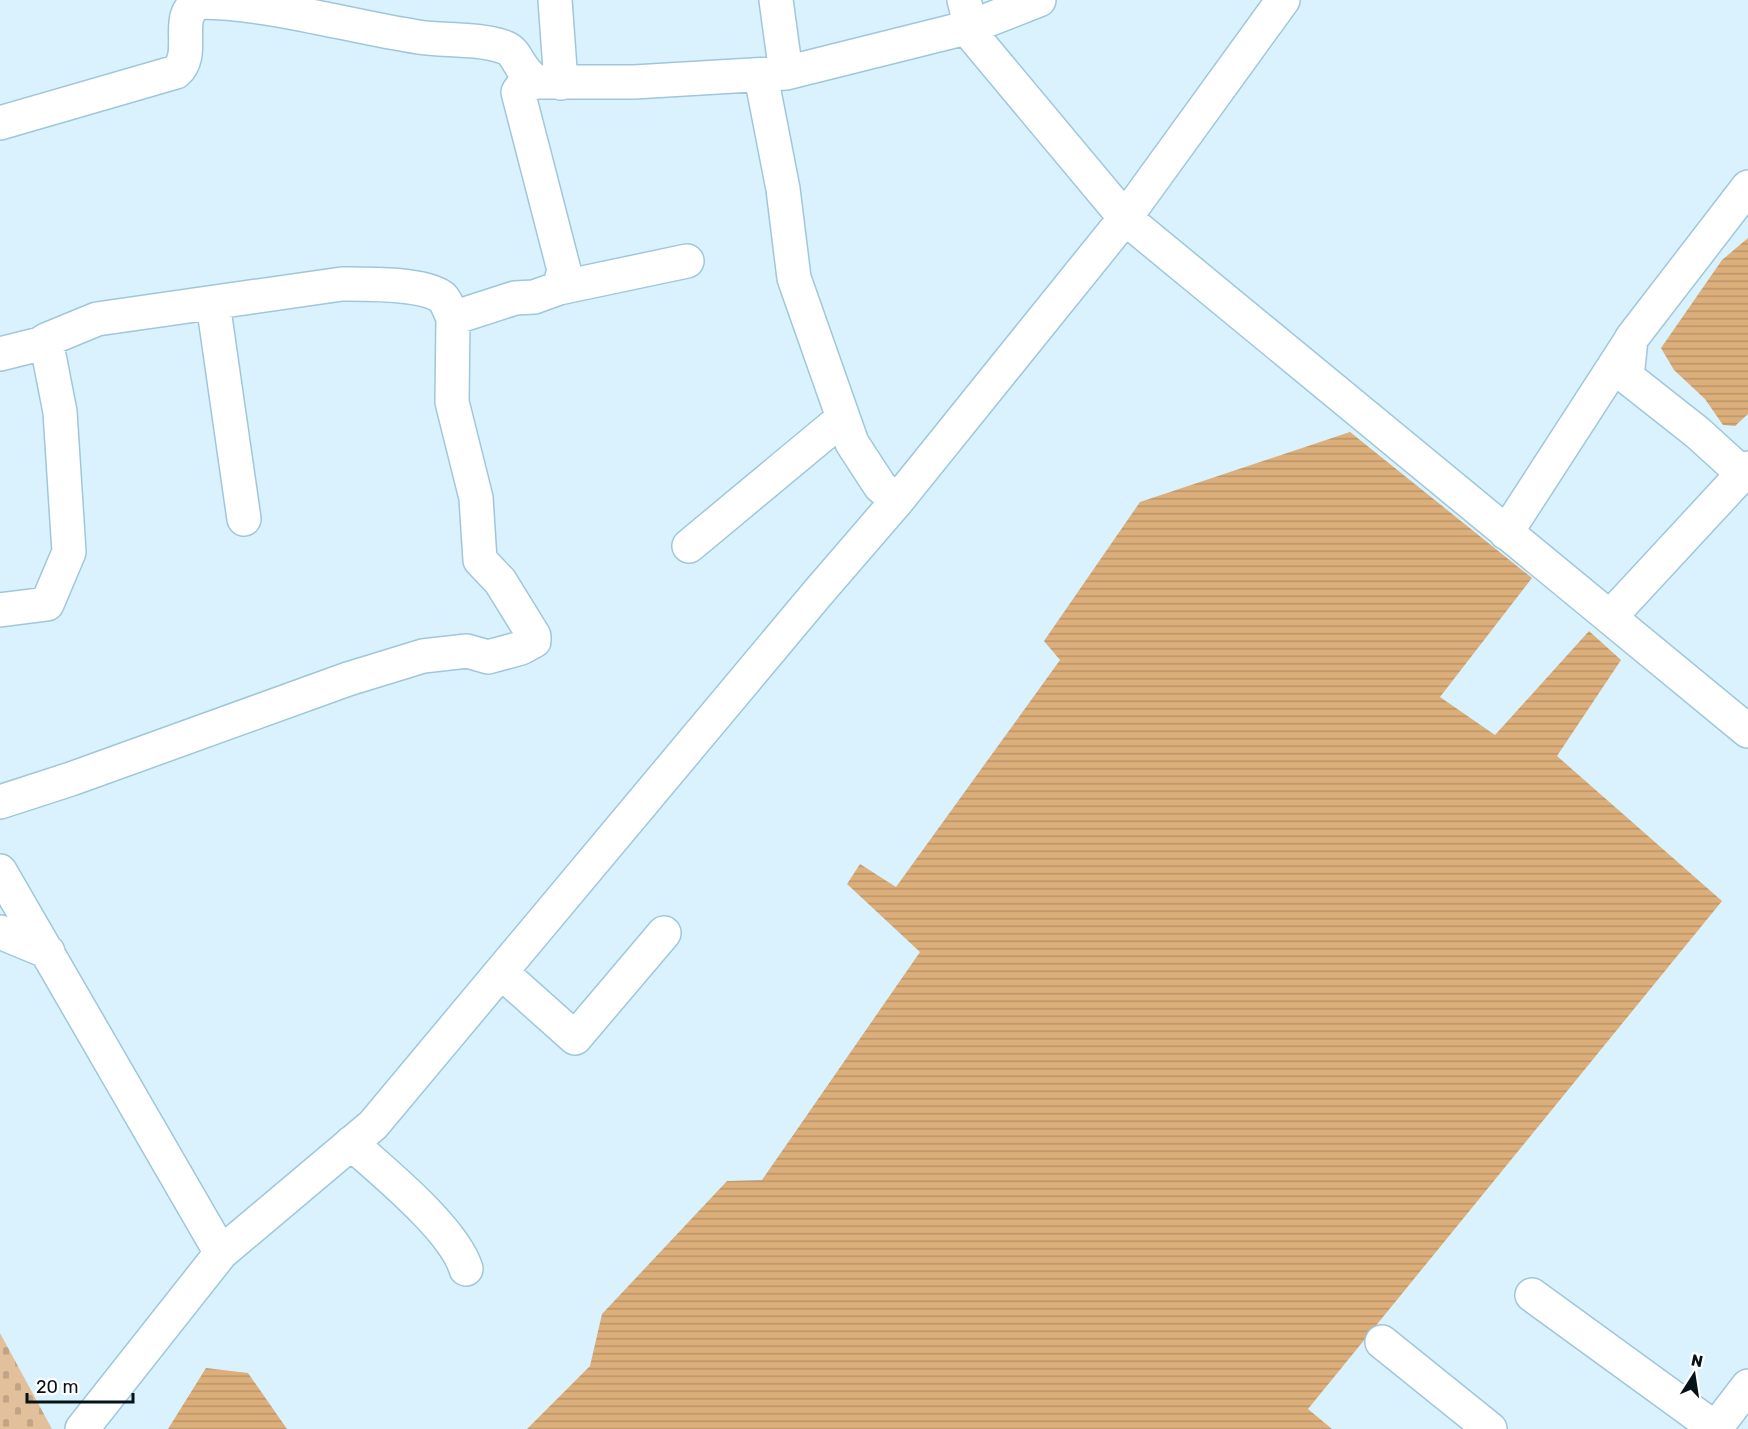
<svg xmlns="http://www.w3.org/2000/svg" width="1748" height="1429" viewBox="0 0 1748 1429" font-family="Rubik,sans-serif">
	<defs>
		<pattern id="cemetery-stones" width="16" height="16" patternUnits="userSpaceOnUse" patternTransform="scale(1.5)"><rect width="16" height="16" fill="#e2c09b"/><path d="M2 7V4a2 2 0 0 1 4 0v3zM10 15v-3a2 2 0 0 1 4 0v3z" fill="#c0a485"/></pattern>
		<pattern id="water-rules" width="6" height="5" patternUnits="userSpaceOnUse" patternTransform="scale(1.5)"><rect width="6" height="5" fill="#dbae7a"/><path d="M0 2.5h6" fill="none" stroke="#ba9569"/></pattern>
	</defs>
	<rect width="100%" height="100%" fill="#daf2fd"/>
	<path fill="url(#cemetery-stones)" d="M 0,1333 L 52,1429 L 0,1429 Z"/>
	<path fill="url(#water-rules)" d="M 1748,238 L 1748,414 L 1735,426 L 1723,425 L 1705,399 L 1674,370 L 1661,348 L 1722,260 Z
		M 1350,432 L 1532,578 L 1440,697 L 1495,735 L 1589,631 L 1621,660 L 1557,756 L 1722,901 L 1308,1409 L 1332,1429 L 527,1429 L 590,1366 L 602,1314 L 727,1181 L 762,1180 L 920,952 L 847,884 L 860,864 L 896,887 L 1060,660 L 1044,641 L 1140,502 Z
		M 206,1368 L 248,1373 L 287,1429 L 168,1429 Z"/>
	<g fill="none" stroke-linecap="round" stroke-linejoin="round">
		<defs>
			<path id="minor" d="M 555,0 L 561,83
				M 776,0 L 786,73
				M 964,0 L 973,36 L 1125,218 L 1748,731
				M 761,76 L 783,189 L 794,278 L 852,443 L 880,486 L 897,501
				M 0,123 L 176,72 C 198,53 171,13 201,2 C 272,3 347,26 418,37 C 445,41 477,38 504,47 C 518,51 518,71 537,82
				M 559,288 L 687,261
				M 213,303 L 244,519
				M 0,354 L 40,344 L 46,340
				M 1743,474 L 1698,433 L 1627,377 L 1631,339 L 1748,187
				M 1506,533 L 1629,343
				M 689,546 L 843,418
				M 0,610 L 47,604 L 69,552 L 60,412 L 46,340 L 97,319 L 342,284 C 367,284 422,283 442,297 C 447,302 450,312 453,318 L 515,298 L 534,297 L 559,288 L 564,270 L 518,92 L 523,85 L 537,82 L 634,82 L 786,73 L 970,27 L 1039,0
				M 1610,617 L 1748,468
				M 0,802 L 71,779 L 348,679 L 423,656 L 467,651 L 488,657 L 521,648 L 534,641 L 534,636 L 500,581 L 480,560 L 476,498 L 452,402 L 453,318
				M 0,871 L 221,1253
				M 0,932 L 48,952
				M 501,972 L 575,1038 L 664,933
				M 351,1143 C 383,1172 454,1229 466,1269
				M 1532,1295 L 1715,1428
				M 1382,1342 L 1490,1429
				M 82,1429 L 221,1253 L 373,1125 L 816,595 L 897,501 L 1125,218 L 1283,0
				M 1715,1429 L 1748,1386"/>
		</defs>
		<use href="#minor" stroke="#a0c7d9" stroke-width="36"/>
		<use href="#minor" stroke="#fff" stroke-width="33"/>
	</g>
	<g transform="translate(1694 1375) rotate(12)" stroke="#ffffff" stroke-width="4.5" paint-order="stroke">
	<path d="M0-4.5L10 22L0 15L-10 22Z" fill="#051319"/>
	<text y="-9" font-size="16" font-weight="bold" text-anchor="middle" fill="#051319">N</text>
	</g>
	<path d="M27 1393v9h106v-9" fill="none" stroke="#051319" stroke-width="3"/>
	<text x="36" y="1393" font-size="18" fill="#051319" stroke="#ffffff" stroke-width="4.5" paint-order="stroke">20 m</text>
</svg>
